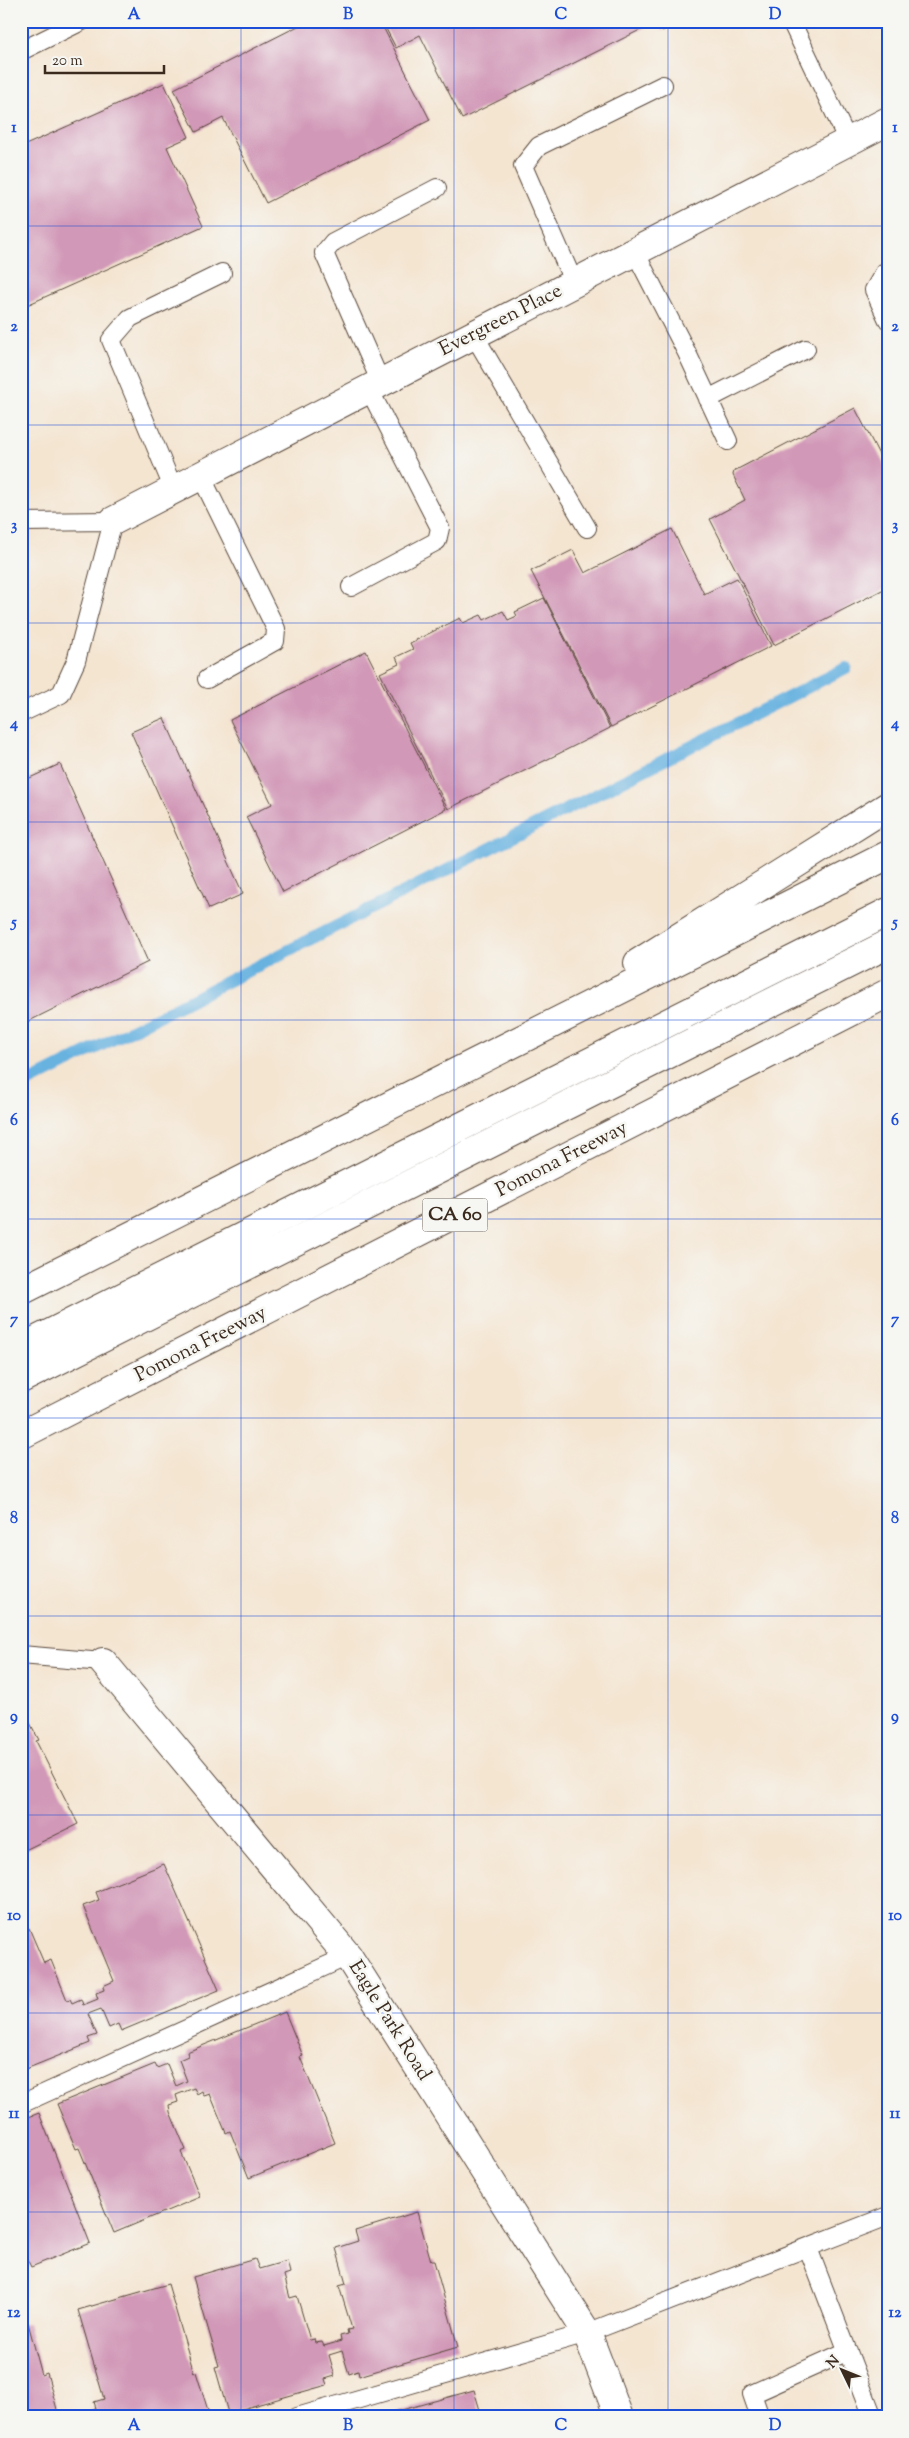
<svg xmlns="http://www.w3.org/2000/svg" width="909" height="2438" viewBox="0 0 909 2438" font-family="'Sorts Mill Goudy',serif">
	<rect width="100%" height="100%" fill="#f6f6f2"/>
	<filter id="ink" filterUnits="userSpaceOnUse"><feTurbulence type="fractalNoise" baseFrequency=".02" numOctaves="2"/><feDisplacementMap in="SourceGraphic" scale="10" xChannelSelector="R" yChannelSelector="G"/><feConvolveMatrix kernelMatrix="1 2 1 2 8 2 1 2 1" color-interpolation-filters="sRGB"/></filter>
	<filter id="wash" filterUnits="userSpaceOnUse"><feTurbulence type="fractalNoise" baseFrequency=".0096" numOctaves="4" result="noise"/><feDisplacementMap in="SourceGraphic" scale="20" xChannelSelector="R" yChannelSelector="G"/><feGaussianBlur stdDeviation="1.12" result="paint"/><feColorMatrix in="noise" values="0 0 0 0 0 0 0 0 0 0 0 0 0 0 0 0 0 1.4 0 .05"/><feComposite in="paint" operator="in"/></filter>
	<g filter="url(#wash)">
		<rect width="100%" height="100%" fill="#f4e5d1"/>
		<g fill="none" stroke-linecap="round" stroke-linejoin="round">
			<path stroke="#68b2e0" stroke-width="12" d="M 21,1086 L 846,668"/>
		</g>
		<g id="blocks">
			<path fill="#d198b7" d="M 308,21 L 380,21 L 430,120 L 266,203 L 223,118 L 196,132 L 174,89 Z
				M 382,21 L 681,21 L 662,31 L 659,24 L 653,27 L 652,24 L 462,119 L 420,35 L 396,48 Z
				M 164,83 L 189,137 L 167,147 L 203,226 L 27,305 L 21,293 L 21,147 Z
				M 855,408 L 888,472 L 888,587 L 774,645 L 710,519 L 745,500 L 733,475 L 734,471 Z
				M 672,529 L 704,594 L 737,578 L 771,646 L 611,727 L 531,571 L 573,550 L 585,573 Z
				M 544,598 L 610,728 L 448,809 L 380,673 L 399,664 L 396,657 L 413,649 L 410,643 L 460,618 L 463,623 L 481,615 L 484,620 L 503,611 L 508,620 L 517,616 L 515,612 Z
				M 366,651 L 446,809 L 283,892 L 246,817 L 272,804 L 230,720 Z
				M 164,718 L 243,894 L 209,909 L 131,732 Z
				M 60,764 L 148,962 L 21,1025 L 21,782 Z
				M 21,1706 L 39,1740 L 36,1741 L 78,1824 L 21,1852 Z
				M 164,1864 L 219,1990 L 121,2031 L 118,2024 L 109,2028 L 101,2009 L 88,2014 L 97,2035 L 88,2038 L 90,2043 L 21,2071 L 21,1931 L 29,1928 L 44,1963 L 51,1960 L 67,2000 L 70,1999 L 72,2003 L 81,1999 L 83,2005 L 98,1999 L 96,1993 L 104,1990 L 103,1986 L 114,1981 L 83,1906 L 99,1900 L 96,1892 Z
				M 285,2012 L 303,2056 L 300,2057 L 335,2143 L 249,2178 L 230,2131 L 226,2133 L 210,2094 L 204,2096 L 202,2091 L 197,2094 L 194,2088 L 176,2095 L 178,2102 L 169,2105 L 170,2112 L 186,2150 L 181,2152 L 200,2197 L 114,2233 L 79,2148 L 76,2149 L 57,2104 L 155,2064 L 157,2068 L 167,2064 L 176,2086 L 187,2081 L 179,2060 L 188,2056 L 187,2052 Z
				M 39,2113 L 90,2243 L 31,2267 L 26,2257 L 21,2259 L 21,2120 Z
				M 417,2212 L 431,2261 L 434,2261 L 458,2347 L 359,2376 L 358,2371 L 349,2374 L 342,2351 L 329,2355 L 335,2376 L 325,2379 L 327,2385 L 228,2413 L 215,2367 L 219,2366 L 193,2277 L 255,2259 L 259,2269 L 287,2261 L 290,2273 L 284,2275 L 290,2298 L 297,2296 L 310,2340 L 314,2339 L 315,2343 L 322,2342 L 324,2346 L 341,2341 L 340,2336 L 348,2334 L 347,2330 L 352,2329 L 339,2286 L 346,2284 L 336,2248 L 358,2241 L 355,2231 Z
				M 168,2284 L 194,2373 L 196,2372 L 210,2417 L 77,2417 L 96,2408 L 94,2402 L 104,2399 L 78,2310 Z
				M 28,2323 L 42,2375 L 47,2373 L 58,2413 L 62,2412 L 64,2417 L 21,2417 L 21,2325 Z
				M 474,2390 L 482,2417 L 380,2417 L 380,2416 Z"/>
		</g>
	</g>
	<g filter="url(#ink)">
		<use href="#blocks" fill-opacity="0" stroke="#574639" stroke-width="1"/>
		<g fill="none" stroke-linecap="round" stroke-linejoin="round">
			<defs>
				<path id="service" d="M 791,21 L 848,141
					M 21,51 L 82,21
					M 635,252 L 687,353 L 728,441
					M 888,270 L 884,273 L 874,290 L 888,320
					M 574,283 L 523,166 L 539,146 L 663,85
					M 474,335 L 587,528
					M 381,383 L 324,253 L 333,242 L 437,188
					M 708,399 L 806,349
					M 201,476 L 276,629 L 275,641 L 207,679
					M 174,490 L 111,340 L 130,318 L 222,273
					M 21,522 L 113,521 L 76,661 L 61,694 L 21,713
					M 351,587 L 437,541 L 440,528 L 369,389
					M 21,1655 L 103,1662
					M 21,2104 L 348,1956
					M 808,2248 L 873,2417
					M 297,2417 L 587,2333 L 888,2216
					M 760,2417 L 752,2394 L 848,2351"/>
				<path id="minor" d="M 113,521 L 888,121
					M 103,1662 L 348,1956 L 587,2333 L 619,2417"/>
				<path id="motorway" d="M 638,963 L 888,806
					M 21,1291 L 888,855
					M 21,1348 L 888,912
					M 21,1379 L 888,944
					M 21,1435 L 888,993"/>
			</defs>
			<use href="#service" stroke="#574639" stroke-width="20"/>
			<use href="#minor" stroke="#574639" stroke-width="30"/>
			<use href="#motorway" stroke="#574639" stroke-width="30"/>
			<use href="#service" stroke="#fff" stroke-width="18"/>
			<use href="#minor" stroke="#fff" stroke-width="28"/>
			<use href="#motorway" stroke="#fff" stroke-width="28"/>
		</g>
	</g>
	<path fill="none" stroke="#1d4ed8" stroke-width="1" stroke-opacity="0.55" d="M 241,21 L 241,2417M 454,21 L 454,2417M 668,21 L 668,2417M 21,226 L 888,226M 21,425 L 888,425M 21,623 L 888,623M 21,822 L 888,822M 21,1020 L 888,1020M 21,1219 L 888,1219M 21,1418 L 888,1418M 21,1616 L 888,1616M 21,1815 L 888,1815M 21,2013 L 888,2013M 21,2212 L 888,2212"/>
	<g text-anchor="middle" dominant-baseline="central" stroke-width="5" stroke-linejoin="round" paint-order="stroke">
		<rect fill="#f6f6f2" stroke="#73675e" stroke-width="1" x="422.5" y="1198.5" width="65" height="33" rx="4"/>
		<g font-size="19" font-weight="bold" fill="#3b2a1e">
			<text x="455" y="1215">CA 60</text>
		</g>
		<g font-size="20" fill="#3b2a1e" stroke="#f6f6f2">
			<text transform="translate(501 321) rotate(-27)">Evergreen Place</text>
			<text transform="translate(562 1160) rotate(-27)">Pomona Freeway</text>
			<text transform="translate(201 1345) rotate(-27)">Pomona Freeway</text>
			<text transform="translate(389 2021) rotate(58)">Eagle Park Road</text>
		</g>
	</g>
	<rect width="909" height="2438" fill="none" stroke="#f6f6f2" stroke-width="55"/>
	<g transform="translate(842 2370) rotate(313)" stroke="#f6f6f2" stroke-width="4" paint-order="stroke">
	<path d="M0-4L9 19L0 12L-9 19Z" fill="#3b2a1e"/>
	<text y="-8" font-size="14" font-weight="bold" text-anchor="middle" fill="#3b2a1e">N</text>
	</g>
	<path d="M45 65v8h119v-8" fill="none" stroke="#3b2a1e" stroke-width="2.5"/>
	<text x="52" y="65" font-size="15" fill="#3b2a1e" stroke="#f6f6f2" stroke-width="4" paint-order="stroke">20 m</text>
	<rect x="28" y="28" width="854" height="2382" fill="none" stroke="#1d4ed8" stroke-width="2"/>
	<g font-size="16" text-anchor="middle" font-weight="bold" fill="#1d4ed8">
		<text x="134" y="19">A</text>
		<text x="348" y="19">B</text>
		<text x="561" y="19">C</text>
		<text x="775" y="19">D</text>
		<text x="14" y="132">1</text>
		<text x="895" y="132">1</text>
		<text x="14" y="331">2</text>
		<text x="895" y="331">2</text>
		<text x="14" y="530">3</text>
		<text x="895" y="530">3</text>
		<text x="14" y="728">4</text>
		<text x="895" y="728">4</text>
		<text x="14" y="927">5</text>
		<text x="895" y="927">5</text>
		<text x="14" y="1125">6</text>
		<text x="895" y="1125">6</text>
		<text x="14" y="1324">7</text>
		<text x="895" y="1324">7</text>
		<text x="14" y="1523">8</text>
		<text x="895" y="1523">8</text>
		<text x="14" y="1721">9</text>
		<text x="895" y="1721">9</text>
		<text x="14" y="1920">10</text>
		<text x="895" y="1920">10</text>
		<text x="14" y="2118">11</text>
		<text x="895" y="2118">11</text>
		<text x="14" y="2317">12</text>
		<text x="895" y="2317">12</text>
		<text x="134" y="2430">A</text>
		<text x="348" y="2430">B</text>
		<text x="561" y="2430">C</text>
		<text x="775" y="2430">D</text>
	</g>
</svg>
